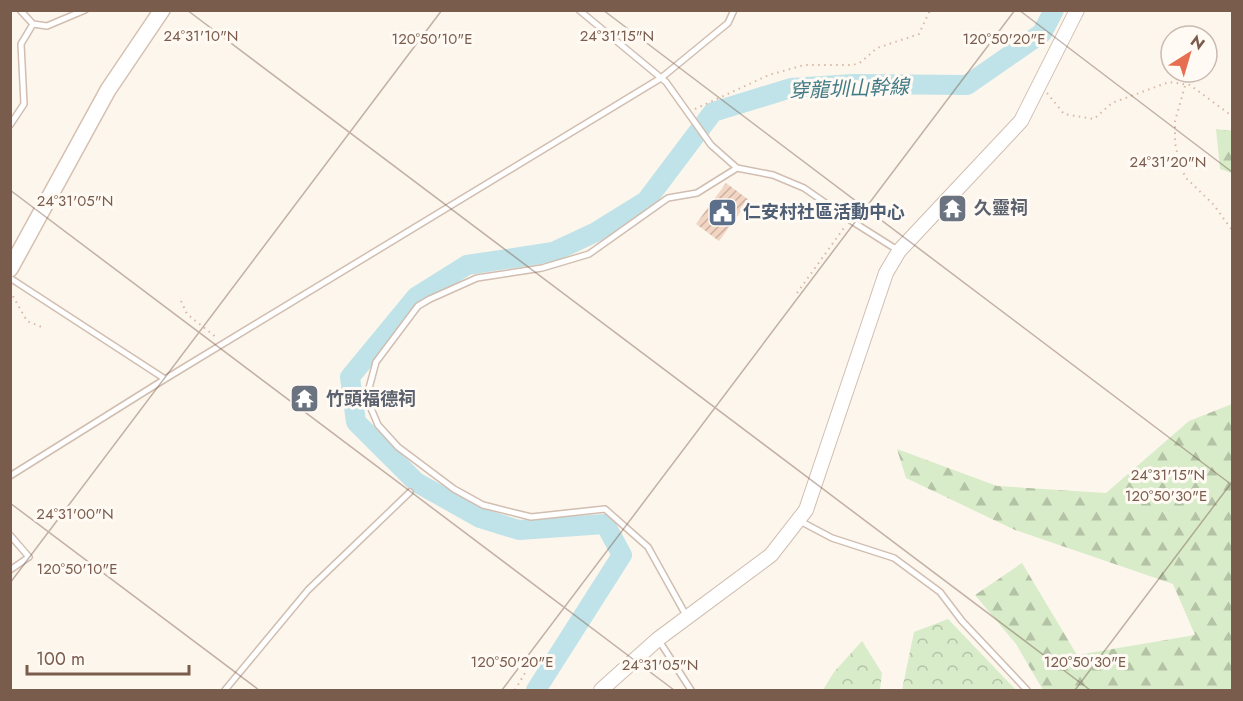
<svg xmlns="http://www.w3.org/2000/svg" width="1243" height="701" viewBox="0 0 1243 701" font-family="Jost,'Noto Sans TC',sans-serif">
	<defs>
		<pattern id="forest-firs" width="22" height="20" patternUnits="userSpaceOnUse" patternTransform="scale(1.5)"><rect width="22" height="20" fill="#d8ecc9"/><path d="M5 1l3.5 6h-7zM16 11l3.5 6h-7z" fill="#b4c2a5"/></pattern>
		<pattern id="park-crowns" width="20" height="18" patternUnits="userSpaceOnUse" patternTransform="scale(1.5)"><rect width="20" height="18" fill="#d8ecc9"/><path d="M2 6a3 3 0 1 1 6 0M12 15a3 3 0 1 1 6 0" fill="none" stroke="#b4c2a5"/></pattern>
		<pattern id="building-hatch" width="6" height="6" patternUnits="userSpaceOnUse" patternTransform="scale(1.5)"><rect width="6" height="6" fill="#f3d5c3"/><path d="M-1 1l2-2M0 6l6-6M5 7l2-2" fill="none" stroke="#cab0a1"/></pattern>
	</defs>
	<rect width="100%" height="100%" fill="#fdf6ec"/>
	<path fill="url(#forest-firs)" d="M 1216,129 L 1232,131 L 1232,173 L 1220,169 Z
		M 1232,404 L 1232,690 L 1043,690 L 1016,644 L 975,595 L 1022,563 L 1077,655 L 1195,635 L 1173,584 L 1015,530 L 906,478 L 897,449 L 997,486 L 1106,493 L 1189,421 Z"/>
	<path fill="url(#park-crowns)" d="M 948,619 L 1016,690 L 902,690 L 914,632 Z
		M 862,641 L 882,673 L 880,690 L 823,690 L 834,672 Z"/>
	<g fill="none" stroke-linecap="round" stroke-linejoin="round">
		<path stroke="#bfe3e8" stroke-width="20" d="M 536,690 L 622,555 L 605,524 L 519,530 L 480,518 L 416,482 L 356,422 L 350,377 L 416,297 L 467,265 L 553,252 L 596,232 L 646,201 L 713,112 L 791,88 L 854,84 L 967,85 L 1042,33 L 1054,10"/>
	</g>
	<path fill="url(#building-hatch)" d="M 726,183 L 749,200 L 719,241 L 696,224 Z"/>
	<g fill="none" stroke-linecap="round" stroke-linejoin="round">
		<defs>
			<path id="service" d="M 20,10 L 33,24 L 47,26 L 85,10
				M 579,10 L 666,82 L 711,145 L 737,168 L 773,175 L 804,188 L 850,220 L 899,251
				M 10,125 L 24,104 L 21,44 L 33,24
				M 10,278 L 165,379
				M 10,476 L 165,379 L 661,78 L 728,23 L 734,10
				M 798,520 L 832,538 L 894,558 L 940,592 L 962,621 L 1027,690
				M 10,535 L 29,557 L 10,570
				M 687,617 L 648,547 L 605,509 L 531,517 L 483,505 L 454,489 L 398,447 L 378,425 L 370,406 L 368,392 L 376,362 L 418,306 L 430,299 L 477,278 L 542,268 L 589,254 L 668,198 L 697,193 L 737,168
				M 658,639 L 691,690
				M 225,690 L 308,590 L 410,492"/>
			<path id="tertiary" d="M 601,690 L 658,639 L 771,555 L 806,510 L 886,273 L 899,251 L 1021,121 L 1077,10"/>
			<path id="secondary" d="M 10,269 L 108,90 L 162,10"/>
		</defs>
		<use href="#service" stroke="#d1beb0" stroke-width="8"/>
		<use href="#tertiary" stroke="#d1beb0" stroke-width="16"/>
		<use href="#secondary" stroke="#d6c0b0" stroke-width="18"/>
		<path stroke="#d9b8a5" stroke-width="2" stroke-dasharray="1.5 4.5" stroke-linecap="butt" d="M 1185,86 L 1175,121 L 1175,143 L 1180,166 L 1186,178 L 1213,204 L 1232,230
			M 1047,93 L 1064,114 L 1094,119 L 1112,103 L 1169,82 L 1190,85 L 1232,116
			M 695,109 L 769,75 L 804,65 L 853,65 L 861,62 L 877,48 L 919,34 L 930,10
			M 10,291 L 27,321 L 44,328
			M 797,293 L 846,225
			M 181,301 L 187,314 L 217,338
			M 515,690 L 529,666 L 520,656"/>
		<use href="#service" stroke="#fff" stroke-width="5"/>
		<use href="#tertiary" stroke="#fff" stroke-width="14"/>
		<use href="#secondary" stroke="#fff" stroke-width="15"/>
	</g>
	<path fill="none" stroke="#7a5c4d" stroke-width="1.5" stroke-opacity="0.45" d="M 187,10 L 1090,690M 603,10 L 1232,485M 1019,10 L 1232,172M 10,190 L 674,690M 10,503 L 259,690M 10,583 L 442,10M 502,690 L 1015,10M 1075,690 L 1232,482"/>
	<defs>
		<symbol id="temple-square" viewBox="-11 -11 22 22"><rect x="-9" y="-9" width="18" height="18" rx="4" fill="#6b7280" stroke="#fffaf3"/><path d="M0-6L5-2H3V0L6.5 2.5H4V6H1.5V3h-3V6H-4V2.5H-6.5L-3 0V-2H-5Z" fill="#fff"/></symbol>
		<symbol id="civic-square" viewBox="-11 -11 22 22"><rect x="-9" y="-9" width="18" height="18" rx="4" fill="#5c6f8a" stroke="#fffaf3"/><path d="M-.6-6.5H3V-4.5H.6V-3L4-1V1h2V6H-6V1h2V-1L-.6-3ZM-1.2 2.5V6h2.4V2.5Z" fill="#fff"/></symbol>
	</defs>
	<g fill-rule="evenodd">
		<use href="#temple-square" x="936" y="192" width="33" height="33"/>
		<use href="#civic-square" x="706" y="196" width="33" height="33"/>
		<use href="#temple-square" x="288" y="382" width="33" height="33"/>
	</g>
	<g text-anchor="middle" dominant-baseline="central" stroke-width="6" stroke-linejoin="round" paint-order="stroke">
		<g font-size="18" font-weight="bold" fill="#5b616d" stroke="#fffaf3" text-anchor="start">
			<text x="974" y="208">久靈祠</text>
			<text x="326" y="399">竹頭福德祠</text>
		</g>
		<g font-size="18" font-weight="bold" fill="#4e5e75" stroke="#fffaf3" text-anchor="start">
			<text x="743" y="212">仁安村社區活動中心</text>
		</g>
		<g font-size="20" font-style="italic" fill="#437c86" stroke="#fffaf3">
			<text transform="translate(849 89) rotate(-2)">穿龍圳山幹線</text>
		</g>
	</g>
	<g font-size="15" text-anchor="middle" fill="#7a5c4d" stroke="#fffaf3" stroke-width="6" stroke-linejoin="round" paint-order="stroke">
		<text x="617" y="41">24°31'15"N</text>
		<text x="201" y="41">24°31'10"N</text>
		<text x="432" y="44">120°50'10"E</text>
		<text x="1004" y="44">120°50'20"E</text>
		<text x="1168" y="167">24°31'20"N</text>
		<text x="75" y="206">24°31'05"N</text>
		<text x="1168" y="480">24°31'15"N</text>
		<text x="1166" y="501">120°50'30"E</text>
		<text x="75" y="519">24°31'00"N</text>
		<text x="77" y="574">120°50'10"E</text>
		<text x="512" y="667">120°50'20"E</text>
		<text x="1085" y="667">120°50'30"E</text>
		<text x="660" y="670">24°31'05"N</text>
	</g>
	<rect width="1243" height="701" fill="none" stroke="#7a5c4d" stroke-width="24"/>
	<g transform="translate(1189 54) rotate(37)"><circle r="28" fill="#fffaf3" stroke="#cabbb1" stroke-width="1.5"/>
	<path d="M0-4.5L10 22L0 15L-10 22Z" fill="#e76f51"/>
	<text y="-9" font-size="16" font-weight="bold" text-anchor="middle" fill="#7a5c4d">N</text>
	</g>
	<path d="M27 665v9h162v-9" fill="none" stroke="#7a5c4d" stroke-width="3"/>
	<text x="36" y="665" font-size="18" fill="#7a5c4d" stroke="#fffaf3" stroke-width="4.5" paint-order="stroke">100 m</text>
</svg>
